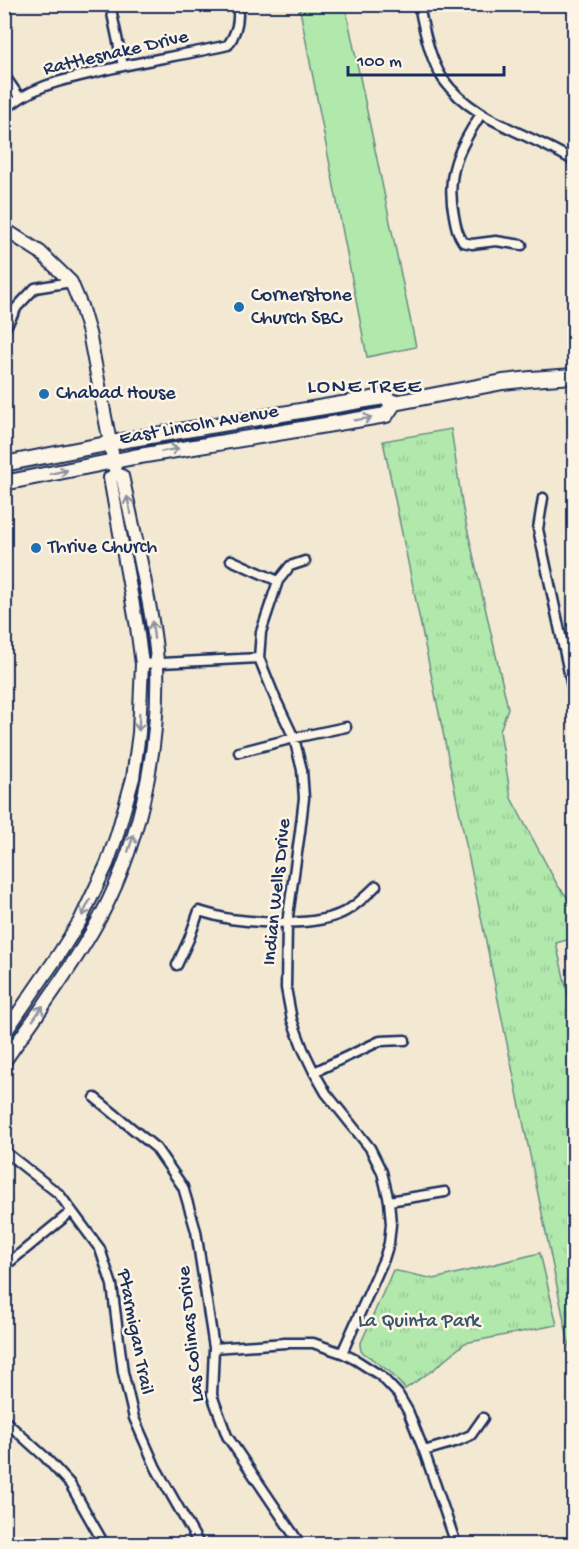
<svg xmlns="http://www.w3.org/2000/svg" width="579" height="1549" viewBox="0 0 579 1549" font-family="'Gochi Hand',sans-serif">
	<defs>
		<pattern id="park-tufts" width="24" height="20" patternUnits="userSpaceOnUse" patternTransform="scale(1.5)"><rect width="24" height="20" fill="#b1e8ab"/><path d="M3 7l-1-3M5 7V3M7 7l1-3M15 17l-1-3M17 17v-4M19 17l1-3" fill="none" stroke="#98c796"/></pattern>
	</defs>
	<rect width="100%" height="100%" fill="#f3e8d2"/>
	<filter id="ink" filterUnits="userSpaceOnUse"><feTurbulence type="fractalNoise" baseFrequency=".0167" numOctaves="2"/><feDisplacementMap in="SourceGraphic" scale="12" xChannelSelector="R" yChannelSelector="G"/><feConvolveMatrix kernelMatrix="1 2 1 2 8 2 1 2 1" color-interpolation-filters="sRGB"/></filter>
	<g filter="url(#ink)">
		<path fill="#b1e8ab" stroke="#668c84" stroke-width="1.5" d="M 299,5 L 345,5 L 416,347 L 367,357 Z"/>
		<path fill="url(#park-tufts)" stroke="#668c84" stroke-width="1.5" d="M 451,429 L 463,510 L 508,708 L 500,731 L 511,798 L 558,886 L 574,905 L 574,938 L 556,943 L 574,1021 L 574,1369 L 383,441 Z
			M 540,1253 L 557,1325 L 465,1343 L 433,1370 L 405,1389 L 390,1372 L 361,1351 L 360,1345 L 393,1270 L 434,1279 Z"/>
		<g fill="none" stroke-linecap="round" stroke-linejoin="round">
			<defs>
				<path id="street" d="M 110,4 L 123,66
					M 419,4 C 423,27 430,60 443,79 C 472,121 532,134 574,161
					M 4,75 L 20,98
					M 4,111 C 30,86 63,80 97,72 C 140,61 185,55 228,45 C 237,32 240,20 237,4
					M 481,114 C 459,148 445,174 454,216 C 456,226 457,233 463,242 L 472,244 L 496,241 L 522,245
					M 4,330 L 17,307 L 35,288 L 71,282
					M 543,498 L 538,529 L 574,696
					M 231,560 L 278,581
					M 305,561 L 290,566 L 278,581 L 261,632 L 259,658 L 276,700 L 294,738 L 302,770 L 304,798 L 300,832 L 287,923 L 286,988 L 292,1020 L 303,1049 L 314,1072 L 326,1093 L 370,1148 L 382,1172 L 389,1201 L 391,1224 L 389,1243 L 384,1259 L 342,1353
					M 142,664 L 259,658
					M 239,752 L 294,738 L 346,727
					M 177,965 L 189,939 L 199,911 C 209,914 220,917 230,919 C 261,923 316,927 344,912 C 356,906 367,895 376,886
					M 314,1072 L 380,1041 L 405,1040
					M 95,1098 L 156,1148 L 183,1187 L 196,1231 L 214,1348 L 212,1395 L 227,1436 L 300,1544
					M 4,1151 L 59,1194 L 100,1249 L 112,1285 L 123,1372 L 134,1418 L 156,1468 L 199,1544
					M 389,1201 L 445,1192
					M 4,1264 L 11,1261 L 72,1211
					M 214,1348 L 285,1343 L 313,1343 L 342,1353 L 356,1360 L 381,1376 L 398,1394 L 408,1411 L 424,1451 L 456,1544
					M 4,1420 L 45,1457 L 70,1484 L 104,1544
					M 424,1451 L 455,1442 L 471,1435 L 483,1418"/>
				<path id="secondary" d="M 4,229 L 40,252 L 71,282 L 81,306 L 89,333 L 116,474 L 122,476 C 130,512 138,547 145,583 C 150,610 156,636 157,664 C 160,752 138,853 93,930 C 67,975 34,1018 4,1062
					M 4,1034 L 59,954 L 80,921 L 107,864 L 117,835 L 133,778 L 139,733 L 142,664 L 137,627 L 110,478 L 116,474"/>
				<path id="primary" d="M 4,464 L 132,439 L 384,397 L 394,403 L 503,382 L 531,379 L 574,376
					M 4,483 L 134,457 L 386,415 L 394,403"/>
			</defs>
			<use href="#street" stroke="#1b2f5e" stroke-width="13"/>
			<use href="#secondary" stroke="#1b2f5e" stroke-width="16"/>
			<use href="#primary" stroke="#1b2f5e" stroke-width="18"/>
			<use href="#street" stroke="#fcf5e5" stroke-width="8"/>
			<use href="#secondary" stroke="#fcf5e5" stroke-width="12"/>
			<use href="#primary" stroke="#fcf5e5" stroke-width="14"/>
		</g>
		<defs><path id="oneway-shaft" d="M-6 0H5M1.5-3L5.5 0L1.5 3" fill="none" stroke-width="1.6" stroke-linecap="round" stroke-linejoin="round" transform="scale(1.5)"/></defs>
		<g stroke="#8c92a2">
			<use href="#oneway-shaft" transform="translate(363 419) rotate(-9)"/>
			<use href="#oneway-shaft" transform="translate(170 450) rotate(-10)"/>
			<use href="#oneway-shaft" transform="translate(59 472) rotate(-12)"/>
			<use href="#oneway-shaft" transform="translate(129 505) rotate(-103)"/>
			<use href="#oneway-shaft" transform="translate(153 630) rotate(-97)"/>
			<use href="#oneway-shaft" transform="translate(139 722) rotate(92)"/>
			<use href="#oneway-shaft" transform="translate(131 843) rotate(-72)"/>
			<use href="#oneway-shaft" transform="translate(86 908) rotate(116)"/>
			<use href="#oneway-shaft" transform="translate(38 1013) rotate(-55)"/>
		</g>
	</g>
	<g fill="#1f6fb2" stroke="#fcf5e5" stroke-width="2">
		<circle cx="239" cy="307" r="6"/>
		<circle cx="44" cy="394" r="6"/>
		<circle cx="36" cy="548" r="6"/>
	</g>
	<g text-anchor="middle" dominant-baseline="central" stroke-width="5" stroke-linejoin="round" paint-order="stroke">
		<g font-size="20" fill="#1b2f5e" stroke="#fcf5e5">
			<text transform="translate(116 54) rotate(-13)">Rattlesnake Drive</text>
			<text transform="translate(199 426) rotate(-10)">East Lincoln Avenue</text>
			<text transform="translate(278 892) rotate(-84)">Indian Wells Drive</text>
			<text transform="translate(134 1332) rotate(79)">Ptarmigan Trail</text>
			<text transform="translate(192 1334) rotate(-96)">Las Colinas Drive</text>
		</g>
		<g font-size="20" fill="#1b2f5e" stroke="#fcf5e5" text-anchor="start">
			<text x="251" y="296">Cornerstone<tspan x="251" dy="23">Church SBC</tspan></text>
			<text x="56" y="394">Chabad House</text>
			<text x="48" y="548">Thrive Church</text>
		</g>
		<g font-size="20" fill="#39546d" stroke="#fcf5e5">
			<text x="419" y="1322">La Quinta Park</text>
		</g>
		<g font-size="22" letter-spacing="1.5" fill="#1b2f5e" stroke="#fcf5e5">
			<text x="365" y="388">LONE TREE</text>
		</g>
	</g>
	<rect width="579" height="1549" fill="none" stroke="#fcf5e5" stroke-width="24"/>
	<rect x="12" y="12" width="555" height="1525" fill="none" stroke="#1b2f5e" stroke-width="2" filter="url(#ink)"/>
	<path d="M348 66v9h156v-9" fill="none" stroke="#1b2f5e" stroke-width="3"/>
	<text x="357" y="66" font-size="18" fill="#1b2f5e" stroke="#fcf5e5" stroke-width="4.5" paint-order="stroke">100 m</text>
</svg>
